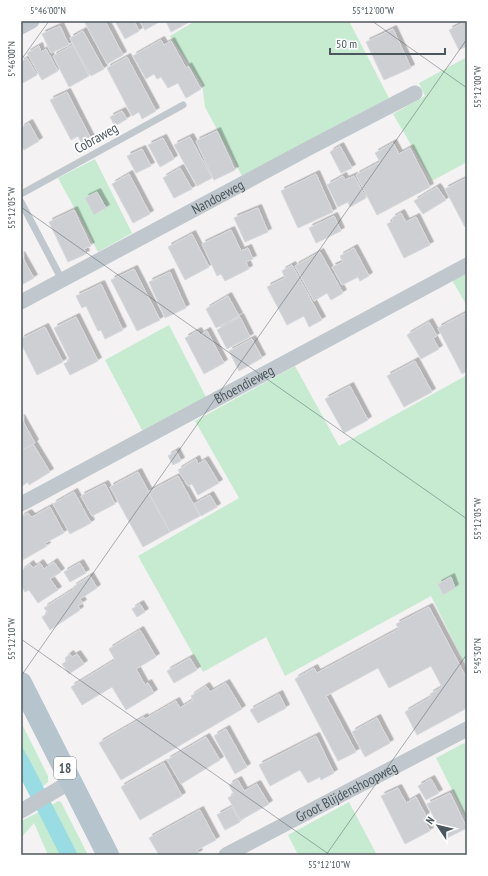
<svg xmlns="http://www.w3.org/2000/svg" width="488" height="876" viewBox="0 0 488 876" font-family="'PT Sans Narrow',sans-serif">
	<defs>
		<filter id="shadow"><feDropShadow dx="3.5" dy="-3.5" stdDeviation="0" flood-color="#0004"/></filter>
	</defs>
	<rect width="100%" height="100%" fill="#f4f2f3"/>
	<path fill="#c7ebd1" d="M 195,21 L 349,21 L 389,98 L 243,178 L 205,107 L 202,84 L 170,36 Z
		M 467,57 L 467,162 L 432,181 L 393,114 L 425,96 L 419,83 Z
		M 95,159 L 132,233 L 98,252 L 58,178 Z
		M 467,272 L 467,306 L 452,280 Z
		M 169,325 L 206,397 L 143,432 L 105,360 Z
		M 295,366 L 339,446 L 467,375 L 467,668 L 431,596 L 285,676 L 266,637 L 203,672 L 138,556 L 239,498 L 195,421 Z
		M 21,722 L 48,776 L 48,782 L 43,786 L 21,744 Z
		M 464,743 L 467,748 L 467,820 L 436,758 Z
		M 58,801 L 61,802 L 88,855 L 77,855 L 52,805 Z
		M 349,802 L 377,855 L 298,855 L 288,835 Z
		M 43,810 L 65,855 L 48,855 L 34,823 L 21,838 L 21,821 Z"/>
	<path fill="#9adce3" d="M 21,744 L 43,786 L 30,792 L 21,775 Z
		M 52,805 L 77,855 L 65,855 L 43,810 Z"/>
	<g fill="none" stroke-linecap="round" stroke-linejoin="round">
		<path stroke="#9adce3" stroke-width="16" d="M 21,761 L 69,855"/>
	</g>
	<path fill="#cdcfd3" stroke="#d7d9dc" filter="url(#shadow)" d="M 84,21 L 105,21 L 123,55 L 107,64 Z
		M 115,21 L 134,21 L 139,31 L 125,39 Z
		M 140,21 L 161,21 L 145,30 Z
		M 166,21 L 191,21 L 171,32 Z
		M 467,21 L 467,46 L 459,50 L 449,30 Z
		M 60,26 L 69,45 L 51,53 L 42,34 Z
		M 393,29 L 411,68 L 384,80 L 366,42 Z
		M 83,31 L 104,69 L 91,76 L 70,38 Z
		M 161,40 L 164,45 L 171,41 L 186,68 L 188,66 L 201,89 L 186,98 L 178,83 L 168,88 L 161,77 L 157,79 L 154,74 L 146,79 L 133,56 Z
		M 73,45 L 89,76 L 69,87 L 53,56 Z
		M 39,46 L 41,52 L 46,49 L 58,71 L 42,80 L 27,53 Z
		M 127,57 L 156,111 L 142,119 L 139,112 L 132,116 L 107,68 Z
		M 27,58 L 37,75 L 21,84 L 21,62 Z
		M 67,92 L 92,141 L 83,146 L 78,136 L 71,140 L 50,100 Z
		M 122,111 L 127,119 L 115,126 L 110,117 Z
		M 29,123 L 39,141 L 24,150 L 21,144 L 21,128 Z
		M 217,131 L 235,170 L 214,180 L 196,141 Z
		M 190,137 L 212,178 L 197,186 L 174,145 Z
		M 163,138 L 174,159 L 160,167 L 148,145 Z
		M 393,143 L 399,154 L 410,148 L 430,187 L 377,215 L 356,175 L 380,162 L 375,153 Z
		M 340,146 L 352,168 L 341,173 L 330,152 Z
		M 142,149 L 151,166 L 136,173 L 127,156 Z
		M 180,168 L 192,189 L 174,198 L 163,178 Z
		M 129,174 L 150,214 L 133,223 L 112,184 Z
		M 316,174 L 333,212 L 298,228 L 281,191 Z
		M 343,176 L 345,180 L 354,176 L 366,198 L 350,207 L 348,202 L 338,207 L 327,185 Z
		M 467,178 L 467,225 L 465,227 L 445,189 Z
		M 437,187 L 446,200 L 423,214 L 414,201 Z
		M 97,192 L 106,208 L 94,215 L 85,198 Z
		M 258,208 L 268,232 L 245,242 L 234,218 Z
		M 74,210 L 91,246 L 84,249 L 86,254 L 68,262 L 49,222 Z
		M 401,213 L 406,222 L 416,217 L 430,245 L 404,258 L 387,224 L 393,221 L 392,218 Z
		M 334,216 L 341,231 L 316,243 L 309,228 Z
		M 231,230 L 241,251 L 248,248 L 253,259 L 246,262 L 249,269 L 225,281 L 221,274 L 217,276 L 202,244 Z
		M 192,234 L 209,267 L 185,280 L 168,247 Z
		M 354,248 L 369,276 L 360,281 L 358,277 L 342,285 L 332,267 L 343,262 L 340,256 Z
		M 320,252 L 343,293 L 331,300 L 327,293 L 314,301 L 295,266 Z
		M 21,255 L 34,278 L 21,285 Z
		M 292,265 L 322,320 L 309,327 L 304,316 L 287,325 L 267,287 L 285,278 L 282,271 Z
		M 134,269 L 160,320 L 137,331 L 111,280 Z
		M 170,272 L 186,308 L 165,318 L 149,282 Z
		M 101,284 L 123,330 L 105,339 L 101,330 L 98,331 L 86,306 L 82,308 L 76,296 Z
		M 228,296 L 239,316 L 216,328 L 206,309 Z
		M 466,313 L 467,371 L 462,374 L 438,328 Z
		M 76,317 L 98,361 L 70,375 L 64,364 L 70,360 L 54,328 Z
		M 240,317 L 250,337 L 227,349 L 217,330 Z
		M 429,322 L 437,336 L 433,338 L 439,349 L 421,359 L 407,335 Z
		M 45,327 L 63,362 L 37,375 L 21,343 L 21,339 Z
		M 198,331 L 200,335 L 207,331 L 224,363 L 204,374 L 185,338 Z
		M 252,339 L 262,358 L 239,371 L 229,351 Z
		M 415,361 L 432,392 L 404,407 L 387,376 Z
		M 350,386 L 368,420 L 344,433 L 325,399 Z
		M 21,418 L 35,443 L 21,451 Z
		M 33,444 L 50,472 L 29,485 L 28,482 L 22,486 L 21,451 Z
		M 176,451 L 181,461 L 173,465 L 168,456 Z
		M 196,459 L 198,464 L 205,460 L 219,483 L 198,495 L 192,484 L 188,486 L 178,470 Z
		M 138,472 L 170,532 L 143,547 L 110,487 Z
		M 178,476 L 200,516 L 170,532 L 148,492 Z
		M 105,484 L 115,504 L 92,516 L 81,496 Z
		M 74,492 L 91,523 L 70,534 L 53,504 Z
		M 210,495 L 217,507 L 201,516 L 194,504 Z
		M 50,507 L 64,533 L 45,543 L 47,546 L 21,561 L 21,517 L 28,513 L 32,517 Z
		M 54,562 L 61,572 L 50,579 L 58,590 L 38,603 L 29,590 L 25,592 L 21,585 L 21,571 L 30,564 L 33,568 L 40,563 L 44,569 Z
		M 80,563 L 86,573 L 70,582 L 64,572 Z
		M 90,576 L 97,588 L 80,599 L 83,603 L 78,606 L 80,610 L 50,630 L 42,617 L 48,613 L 44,608 L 74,589 L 73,587 Z
		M 451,577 L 455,588 L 443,595 L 438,584 Z
		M 140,604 L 145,612 L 137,617 L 132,609 Z
		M 429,607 L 467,679 L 467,708 L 417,735 L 405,712 L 431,697 L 430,694 L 442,687 L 431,666 L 389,688 L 378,668 L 326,696 L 356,752 L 338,761 L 295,679 L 314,668 L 317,673 L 399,629 L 396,624 Z
		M 140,630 L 156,657 L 136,669 L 145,685 L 148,683 L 154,693 L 126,710 L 112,687 L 82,705 L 71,687 L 115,660 L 109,649 Z
		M 70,654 L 72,657 L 77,654 L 84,664 L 69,674 L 62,664 L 67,661 L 65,658 Z
		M 190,658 L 197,670 L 174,683 L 167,671 Z
		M 226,683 L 242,709 L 121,780 L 99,743 L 144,717 L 145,719 L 176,701 L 180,708 L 193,700 L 191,696 L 206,686 L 210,692 Z
		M 279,694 L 286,708 L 258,723 L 250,710 Z
		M 377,718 L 390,743 L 365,757 L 352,732 Z
		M 226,729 L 247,767 L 235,774 L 214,736 Z
		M 316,736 L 334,773 L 321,780 L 320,777 L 308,783 L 300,770 L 270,786 L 259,765 Z
		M 206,737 L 220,760 L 181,784 L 167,760 Z
		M 164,763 L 182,796 L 140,820 L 121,787 Z
		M 431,779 L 439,793 L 426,800 L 418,786 Z
		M 238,780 L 244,791 L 257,784 L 269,804 L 241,820 L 228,798 L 234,794 L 229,785 Z
		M 398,788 L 406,803 L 416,797 L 426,816 L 423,818 L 430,831 L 405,844 L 381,796 Z
		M 450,793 L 467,828 L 445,839 L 427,804 Z
		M 232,807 L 240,822 L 225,830 L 217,815 Z
		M 200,810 L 216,840 L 197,850 L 199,853 L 196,855 L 159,855 L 149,838 Z"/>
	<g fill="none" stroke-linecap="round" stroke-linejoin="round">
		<path stroke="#c0c8cd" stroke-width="7" d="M 21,194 L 183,105
			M 21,202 L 62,280"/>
		<g stroke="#c0c8cd" stroke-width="15">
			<path d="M 21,27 L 32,21"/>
			<path id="s1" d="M 21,302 L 311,147 L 415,93"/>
			<path id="s2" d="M 21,504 L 467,265"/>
			<path d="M 21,811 L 72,781"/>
			<path id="s3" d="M 226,855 L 467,729"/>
		</g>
		<path stroke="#b6c4cd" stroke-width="22" d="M 21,683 L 108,855"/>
	</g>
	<path fill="none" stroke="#4c575d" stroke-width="1" stroke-opacity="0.45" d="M 372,21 L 467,88M 21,60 L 49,21M 21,207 L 467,519M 21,639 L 330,855M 21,676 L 467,39M 326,855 L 467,654"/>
	<g text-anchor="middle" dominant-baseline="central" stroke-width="3.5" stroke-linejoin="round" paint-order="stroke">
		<rect fill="#fff" stroke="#82898e" stroke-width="1" x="54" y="757" width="22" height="22" rx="3"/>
		<g font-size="13" font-weight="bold" fill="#4c575d">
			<text x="65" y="768">18</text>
		</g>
		<g font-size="14" fill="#4c575d" stroke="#fff">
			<text transform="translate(96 138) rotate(-29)">Cobraweg</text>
			<text stroke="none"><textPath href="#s1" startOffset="223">Nandoeweg</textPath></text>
			<text stroke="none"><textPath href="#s2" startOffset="253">Bhoendieweg</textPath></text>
			<text stroke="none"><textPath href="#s3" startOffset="136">Groot Blijdenshoopweg</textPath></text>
		</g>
	</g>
	<rect width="488" height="876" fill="none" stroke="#ffffff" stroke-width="44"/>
	<g transform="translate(438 826) rotate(305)" stroke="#ffffff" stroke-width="3" paint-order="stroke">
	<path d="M0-3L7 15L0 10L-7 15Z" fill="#4c575d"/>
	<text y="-6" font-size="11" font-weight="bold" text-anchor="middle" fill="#4c575d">N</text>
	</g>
	<path d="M330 48v6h115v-6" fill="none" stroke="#4c575d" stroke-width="2"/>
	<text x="336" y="48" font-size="12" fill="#4c575d" stroke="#ffffff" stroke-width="3" paint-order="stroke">50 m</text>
	<rect x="22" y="22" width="444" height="832" fill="none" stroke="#4c575d" stroke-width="1.5"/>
	<g font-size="10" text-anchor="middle" fill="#4c575d">
		<text x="48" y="14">5°46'00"N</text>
		<text x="373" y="14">55°12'00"W</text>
		<text transform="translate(11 59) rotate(-90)" y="4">5°46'00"N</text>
		<text transform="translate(477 87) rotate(-90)" y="4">55°12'00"W</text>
		<text transform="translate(11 208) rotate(-90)" y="4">55°12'05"W</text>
		<text transform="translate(477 519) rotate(-90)" y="4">55°12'05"W</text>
		<text transform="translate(11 639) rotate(-90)" y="4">55°12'10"W</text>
		<text transform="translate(477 656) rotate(-90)" y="4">5°45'50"N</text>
		<text x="329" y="868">55°12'10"W</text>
	</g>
</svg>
